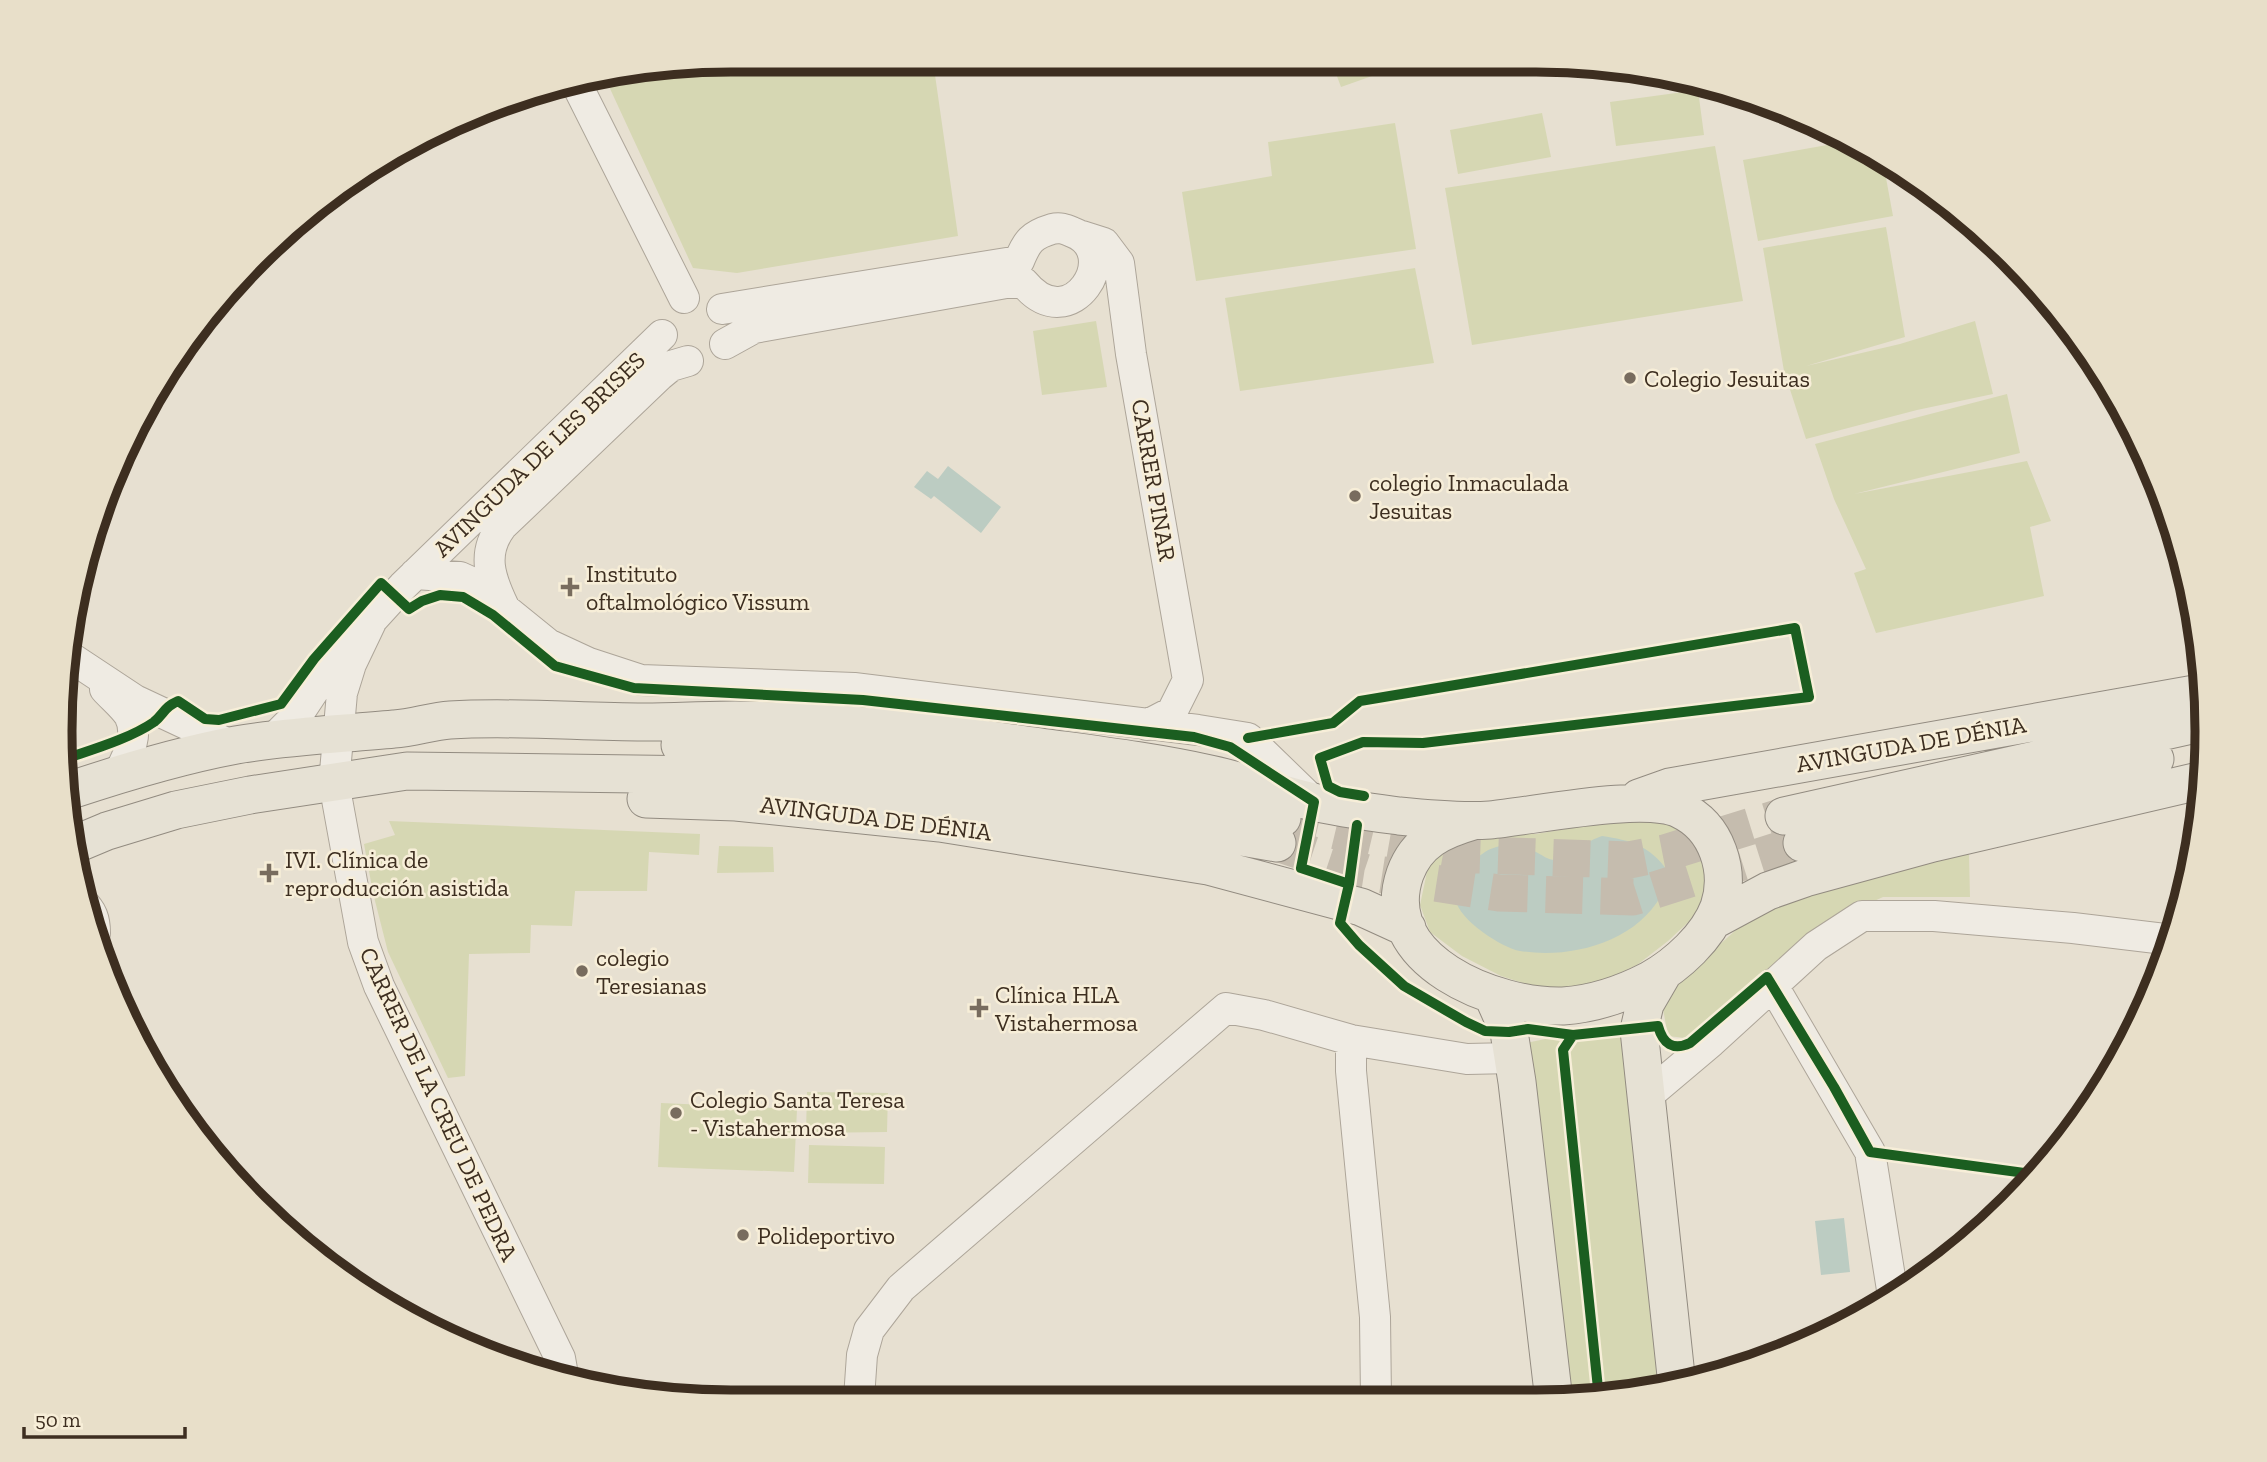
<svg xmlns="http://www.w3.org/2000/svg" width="2267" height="1462" viewBox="0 0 2267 1462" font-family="'Zilla Slab',serif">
	<rect width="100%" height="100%" fill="#e7e0d1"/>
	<path fill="#d6d7b3" d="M 731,60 L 933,61 L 958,236 L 737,273 L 693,268 L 606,80 Z
		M 1332,63 L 1406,64 L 1341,87 Z
		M 1698,90 L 1704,135 L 1616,146 L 1610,102 Z
		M 1542,113 L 1551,157 L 1458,174 L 1450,130 Z
		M 1395,123 L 1416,249 L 1196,281 L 1182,192 L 1272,176 L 1268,142 Z
		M 1844,142 L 1884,167 L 1893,216 L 1758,241 L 1743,160 Z
		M 1715,146 L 1743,301 L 1472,345 L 1445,188 Z
		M 1886,227 L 1905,337 L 1806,366 L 1900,344 L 1975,321 L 1993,394 L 1917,410 L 1806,439 L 1784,371 L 1763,248 Z
		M 1415,268 L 1434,363 L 1240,391 L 1225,298 Z
		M 1096,321 L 1107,387 L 1042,395 L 1033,331 Z
		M 2007,394 L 2020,453 L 1854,494 L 2027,461 L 2051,521 L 2030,527 L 2044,596 L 1876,633 L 1854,573 L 1866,569 L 1834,499 L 1815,444 Z
		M 1631,818 L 1678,826 L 1702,852 L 1709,881 L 1697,914 L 1668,941 L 1637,965 L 1598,983 L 1551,992 L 1501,976 L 1462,956 L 1430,932 L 1420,905 L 1428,867 L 1450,845 L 1478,833 L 1536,834 Z
		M 389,821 L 700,834 L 699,855 L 649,852 L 647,891 L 575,891 L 572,926 L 531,925 L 530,953 L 469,954 L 465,1076 L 448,1078 L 388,952 L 373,893 L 364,844 L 395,835 Z
		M 719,846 L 773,847 L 774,872 L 717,873 Z
		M 1969,854 L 1970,897 L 1883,897 L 1830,921 L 1693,1039 L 1668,1036 L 1663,1009 L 1678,982 L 1747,920 L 1797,886 Z
		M 1622,1023 L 1664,1387 L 1570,1401 L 1526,1043 Z
		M 807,1092 L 888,1093 L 887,1132 L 806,1133 Z
		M 661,1103 L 797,1109 L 794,1172 L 658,1167 Z
		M 809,1145 L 885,1147 L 884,1184 L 808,1183 Z"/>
	<path fill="#bcccc2" d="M 948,466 L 1001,507 L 981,533 L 934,496 L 931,499 L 914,487 L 927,471 L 938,479 Z
		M 1602,836 C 1630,840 1650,846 1667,870 C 1665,879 1665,889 1661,896 C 1634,943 1570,959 1520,951 C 1502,948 1458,919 1456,900 C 1453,881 1471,861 1485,852 C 1501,842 1520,845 1536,852 C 1542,855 1548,860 1555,860 C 1565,859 1588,840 1602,836 Z
		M 1844,1218 L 1850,1272 L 1821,1275 L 1815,1221 Z"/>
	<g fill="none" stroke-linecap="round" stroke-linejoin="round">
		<path stroke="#c5bcae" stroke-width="37" stroke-dasharray="37 18" stroke-linecap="butt" d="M 1282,818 L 1379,841 L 1453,854 L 1629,860 L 1665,853 L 1784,816
			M 1277,843 L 1364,872 L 1499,893 L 1633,897 L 1802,843"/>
		<defs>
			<path id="minor" d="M 577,85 L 684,298
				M 1082,236 L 1104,243 L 1119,263 L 1131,354 L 1188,680 L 1172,712 L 1147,725
				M 722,309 L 1019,261 C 1027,241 1032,235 1052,229 C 1060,227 1065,229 1072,232 C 1125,252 1071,340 1024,283 L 1006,283 L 754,328 L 725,344
				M 415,574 L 460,577 L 482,587 L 506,610 L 548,644 L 589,663 L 641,680 L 854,688 L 1198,730 L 1248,738 L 1314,802
				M 504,607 C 490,578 481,553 502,526 L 660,375 L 671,366 L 688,361
				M 372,620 L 351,664 L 342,693 L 334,783 L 363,942 L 379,986 L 560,1358 L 563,1375
				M 67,655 L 135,700 L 233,746
				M 105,689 C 112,697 123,706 129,715 C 140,735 127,757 118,775
				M 267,741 L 278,734 L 299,713 L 346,642 L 372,620 L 403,586 L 662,335
				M 82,902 C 92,911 95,919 95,933
				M 1772,984 L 1870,1152 L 1893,1296
				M 1351,1040 L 1351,1071 L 1375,1317 L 1376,1400
				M 1647,1096 L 1711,1042 L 1816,946 L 1862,916 L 1934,916 L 2073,928 L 2173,940
				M 859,1398 L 862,1355 L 869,1330 L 901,1288 L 1226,1008 L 1264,1015 L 1351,1040 L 1467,1059 L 1512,1058"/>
			<path id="major" d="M 680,745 L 782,748 L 1039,778 L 1161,795 L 1282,818
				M 71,790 C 122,773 182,755 236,745 C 288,736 342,734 394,729 C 413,728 432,721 450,720 C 515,716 580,722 644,722 C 674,722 705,720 735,720 C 829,721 926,730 1019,744 C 1082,753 1147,760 1210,774 C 1243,781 1276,793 1309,801 C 1338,808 1369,812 1399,816 C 1428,819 1461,822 1490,820 C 1534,816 1645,792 1681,810 C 1717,827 1731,871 1719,907 C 1708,937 1677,965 1650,980 C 1623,994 1594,1004 1563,1006 C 1496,1008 1375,961 1405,874 C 1417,841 1442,830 1473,821
				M 1639,798 L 1670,787 L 2206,692
				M 646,799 L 736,802 L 940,823 L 1208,866 L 1361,907 L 1407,928
				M 1784,816 L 2205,722
				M 1802,843 L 2155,759
				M 76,844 L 107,831 L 176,810 L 250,795 L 407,771 L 792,776 L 951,792 L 1115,815 L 1277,843
				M 1714,920 L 1768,891 L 1805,878 L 1933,843 L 2203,780
				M 1663,973 L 1645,1004 L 1639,1030 L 1677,1385
				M 1493,996 L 1509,1032 L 1517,1082 L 1554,1401"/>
		</defs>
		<use href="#minor" stroke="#ada599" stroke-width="32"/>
		<use href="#major" stroke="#928b80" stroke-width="39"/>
		<use href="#minor" stroke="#efebe3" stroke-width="30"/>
		<use href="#major" stroke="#e6e1d4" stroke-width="37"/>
		<defs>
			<path id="cycleway" d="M 1248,738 L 1333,723 L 1360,701 L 1795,628 L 1809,697 L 1423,743 L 1363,742 L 1320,758 L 1328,786 L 1340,792 L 1364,796
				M 68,758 C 94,749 131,738 154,722 C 164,714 164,707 178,701 L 205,719 L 219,720 L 281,704 L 314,659 L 381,583 L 409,609 L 422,601 L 440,595 L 463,597 L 493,615 L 555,666 L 634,688 L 863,700 L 1194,737 L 1230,747 L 1314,802 L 1301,868 L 1349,884
				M 1357,825 L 1349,884 L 1340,923 L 1359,945 L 1404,986 L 1466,1022 L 1485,1031 L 1509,1032 L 1528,1029 L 1573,1035
				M 1599,1398 L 1563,1050 L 1573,1035 L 1658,1026 C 1663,1044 1673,1051 1690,1043 L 1767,977 L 1834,1087 L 1870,1152 L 2039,1175"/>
		</defs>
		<use href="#cycleway" stroke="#f7eed8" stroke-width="15"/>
		<use href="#cycleway" stroke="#1b5e20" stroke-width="10"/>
	</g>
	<g fill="#786c5e" stroke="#f7eed8" stroke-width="2.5">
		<circle cx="1630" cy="378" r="7"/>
		<circle cx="1355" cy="496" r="7"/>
		<path d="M566.5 576.5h7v7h7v7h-7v7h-7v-7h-7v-7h7z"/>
		<path d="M265.5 862.5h7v7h7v7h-7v7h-7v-7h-7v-7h7z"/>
		<circle cx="582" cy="971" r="7"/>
		<path d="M975.5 997.5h7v7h7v7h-7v7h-7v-7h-7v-7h7z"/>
		<circle cx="676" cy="1113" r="7"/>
		<circle cx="743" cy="1235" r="7"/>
	</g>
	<g text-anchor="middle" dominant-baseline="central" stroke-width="5" stroke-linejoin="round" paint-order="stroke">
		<g font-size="24" fill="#3d2e20" stroke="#f7eed8" text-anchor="start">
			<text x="1644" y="378">Colegio Jesuitas</text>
			<text x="1369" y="482">colegio Inmaculada<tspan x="1369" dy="28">Jesuitas</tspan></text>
			<text x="586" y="573">Instituto<tspan x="586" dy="28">oftalmológico Vissum</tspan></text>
			<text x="285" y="859">IVI. Clínica de<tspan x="285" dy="28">reproducción asistida</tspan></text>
			<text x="596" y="957">colegio<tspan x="596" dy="28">Teresianas</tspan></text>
			<text x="995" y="994">Clínica HLA<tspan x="995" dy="28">Vistahermosa</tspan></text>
			<text x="690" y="1099">Colegio Santa Teresa<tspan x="690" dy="28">- Vistahermosa</tspan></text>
			<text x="757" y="1235">Polideportivo</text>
		</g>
		<g font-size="24" fill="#3d2e20" stroke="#f7eed8">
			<text transform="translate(539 454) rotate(-44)">AVINGUDA DE LES BRISES</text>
			<text transform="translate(1154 480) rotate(80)">CARRER PINAR</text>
			<text transform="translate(1911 744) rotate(-10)">AVINGUDA DE DÉNIA</text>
			<text transform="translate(876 818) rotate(7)">AVINGUDA DE DÉNIA</text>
			<text transform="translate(439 1104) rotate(65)">CARRER DE LA CREU DE PEDRA</text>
		</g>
	</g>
	<path d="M0 0H2267V1462H0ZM731 72H1536A659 659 0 0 1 2195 731V731A659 659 0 0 1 1536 1390H731A659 659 0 0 1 72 731V731A659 659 0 0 1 731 72Z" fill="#e8dfc9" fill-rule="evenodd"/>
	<path fill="none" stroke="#3d2e20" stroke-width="9" d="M731 72H1536A659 659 0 0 1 2195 731V731A659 659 0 0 1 1536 1390H731A659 659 0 0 1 72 731V731A659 659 0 0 1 731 72Z"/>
	<path d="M24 1427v10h161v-10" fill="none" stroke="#3d2e20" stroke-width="3.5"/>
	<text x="35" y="1427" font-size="21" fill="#3d2e20" stroke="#f7eed8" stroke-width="5" paint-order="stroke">50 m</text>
</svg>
